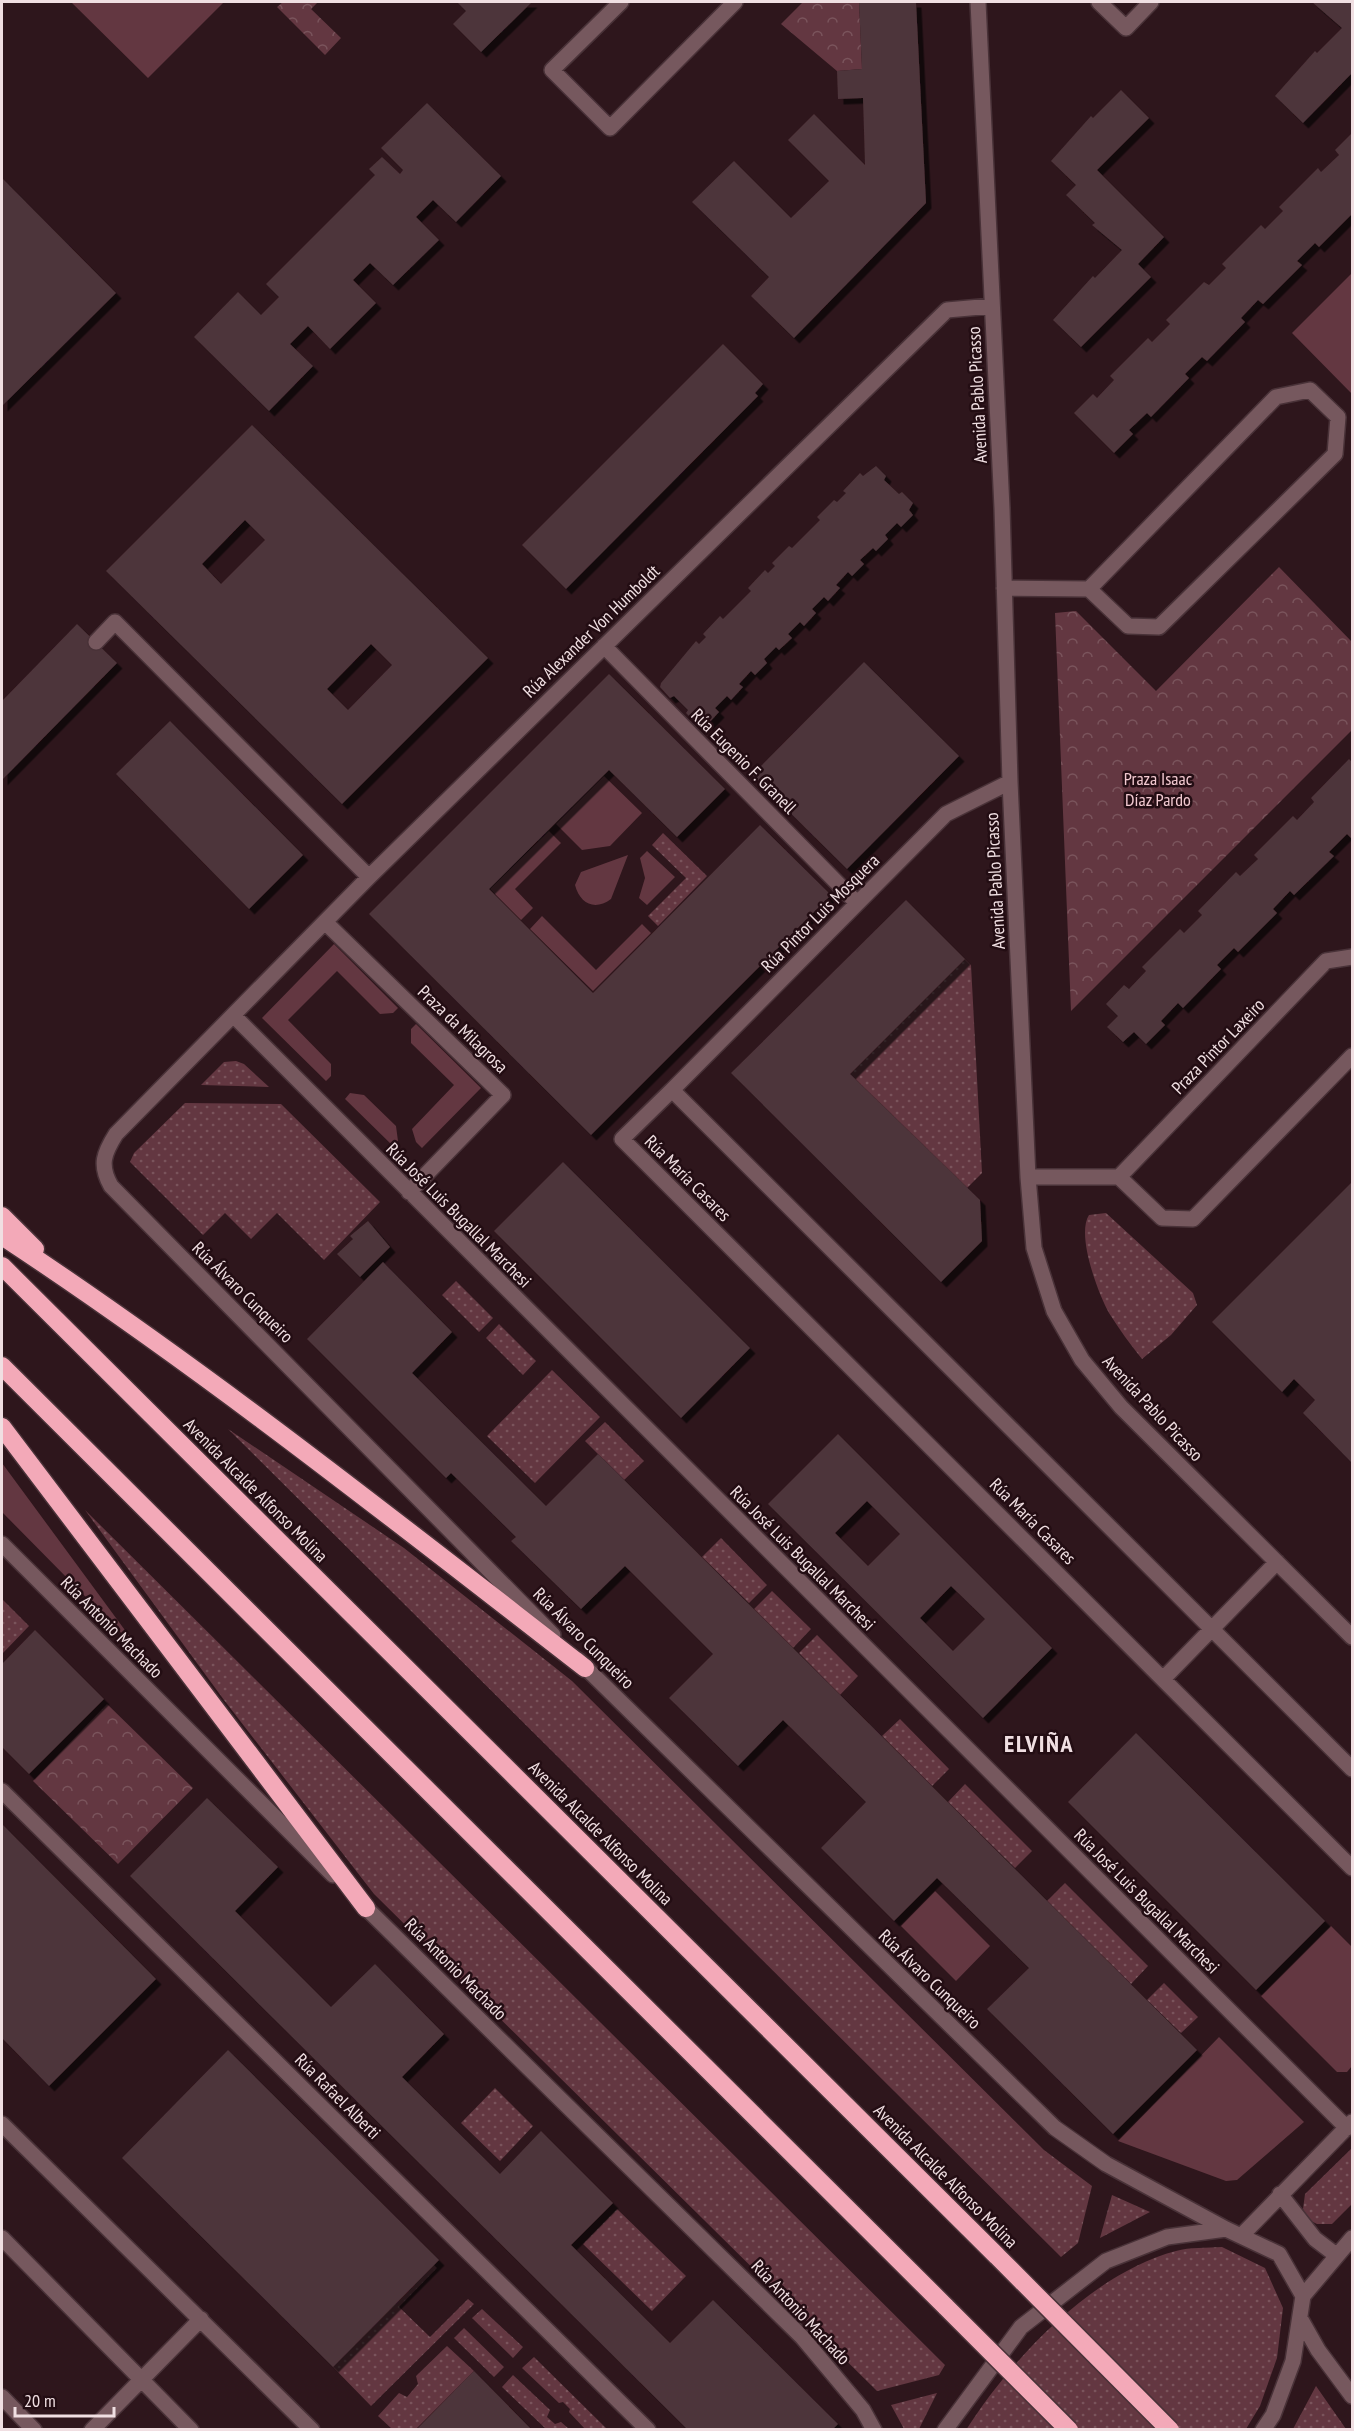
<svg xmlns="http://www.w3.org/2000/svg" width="1354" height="2431" viewBox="0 0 1354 2431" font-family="'PT Sans Narrow',sans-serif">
	<defs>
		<pattern id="park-crowns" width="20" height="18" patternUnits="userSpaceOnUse" patternTransform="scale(1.5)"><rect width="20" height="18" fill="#633741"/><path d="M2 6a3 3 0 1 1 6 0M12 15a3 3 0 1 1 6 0" fill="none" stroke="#7a545c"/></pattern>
		<pattern id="garden-dots" width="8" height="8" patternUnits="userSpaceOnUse" patternTransform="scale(1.5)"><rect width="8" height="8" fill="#633741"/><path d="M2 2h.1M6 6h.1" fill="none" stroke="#7a545c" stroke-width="1.8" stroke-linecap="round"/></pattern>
		<filter id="shadow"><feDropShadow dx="5.5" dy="5.5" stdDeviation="0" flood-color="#0009"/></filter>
	</defs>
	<rect width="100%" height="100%" fill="#2e161c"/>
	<path fill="#633741" d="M 71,2 L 224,2 L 148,78 Z
		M 1352,273 L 1352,394 L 1292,333 Z
		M 604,776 L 642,813 L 610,846 L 582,850 L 556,824 Z
		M 549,831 L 561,843 L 515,889 L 533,908 L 521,920 L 490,889 Z
		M 647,851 L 675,877 L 647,905 L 639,898 L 645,878 L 640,858 Z
		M 628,855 L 611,899 C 595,911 580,904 575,885 L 581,872 Z
		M 542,916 L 596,970 L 642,924 L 651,933 L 593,991 L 530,929 Z
		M 334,944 L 398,1008 L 393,1013 L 380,1014 L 337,971 L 288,1020 L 331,1064 L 331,1076 L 326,1081 L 262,1018 Z
		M 416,1024 L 481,1088 L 422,1148 L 416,1142 L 412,1129 L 454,1085 L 411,1043 L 411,1029 Z
		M 350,1093 L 364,1095 L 396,1126 L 398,1141 L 393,1146 L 345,1099 Z
		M 2,1463 L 144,1656 L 2,1512 Z
		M 935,1891 L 990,1946 L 956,1981 L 901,1926 Z
		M 1331,1926 L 1352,1947 L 1352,2066 L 1347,2072 L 1337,2072 L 1261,1996 Z
		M 1219,2037 L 1304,2122 L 1237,2180 L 1226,2181 L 1118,2141 Z"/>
	<path fill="url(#park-crowns)" d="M 283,2 L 318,2 L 311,9 L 341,38 L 325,55 L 277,7 Z
		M 803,2 L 859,2 L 862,69 L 837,71 L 781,24 Z
		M 1279,567 L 1352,642 L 1352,730 L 1071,1011 L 1055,613 L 1076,611 L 1156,691 Z
		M 107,1704 L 193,1788 L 118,1864 L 33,1781 Z"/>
	<path fill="url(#garden-dots)" d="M 663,833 L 707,876 L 658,926 L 648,916 L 686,878 L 652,845 Z
		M 965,959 L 971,965 L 982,1173 L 967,1188 L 850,1074 Z
		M 236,1061 L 244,1064 L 269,1087 L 201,1085 L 224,1062 Z
		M 185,1103 L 281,1104 L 380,1202 L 324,1260 L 277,1213 L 251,1239 L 225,1213 L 203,1235 L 130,1162 L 134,1153 Z
		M 1106,1213 L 1193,1293 L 1197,1305 L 1171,1335 L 1142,1359 C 1130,1344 1119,1329 1109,1313 C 1098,1293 1076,1235 1089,1215 Z
		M 456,1281 L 493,1318 L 479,1332 L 442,1295 Z
		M 499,1324 L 536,1361 L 523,1375 L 486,1338 Z
		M 552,1370 L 600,1417 L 535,1483 L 487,1436 Z
		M 605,1422 L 644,1461 L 624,1480 L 585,1441 Z
		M 228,1429 L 404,1548 L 572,1681 L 1044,2150 L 1092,2186 L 1078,2243 L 1061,2257 Z
		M 85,1510 L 945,2365 L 939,2375 L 877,2391 L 374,1894 L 224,1700 Z
		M 721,1538 L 767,1585 L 749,1603 L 702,1557 Z
		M 772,1591 L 811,1629 L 793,1648 L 754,1609 Z
		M 2,1599 L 29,1626 L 2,1654 Z
		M 817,1635 L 858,1676 L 840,1695 L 799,1653 Z
		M 900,1719 L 949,1769 L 932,1786 L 882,1736 Z
		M 965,1784 L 1032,1851 L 1015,1868 L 948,1802 Z
		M 1065,1883 L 1148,1966 L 1131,1984 L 1047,1901 Z
		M 1164,1983 L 1198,2017 L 1181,2033 L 1147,2000 Z
		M 495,2088 L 533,2126 L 500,2161 L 461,2123 Z
		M 1352,2148 L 1352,2204 L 1332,2224 L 1317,2224 L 1307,2219 L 1303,2209 L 1305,2194 Z
		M 1112,2195 L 1150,2212 L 1100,2238 Z
		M 617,2209 L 686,2276 L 652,2311 L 583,2244 Z
		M 1222,2247 L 1265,2268 L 1283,2308 L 1277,2358 L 1260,2406 L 1246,2429 L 966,2430 C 1011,2359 1092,2273 1176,2251 C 1190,2247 1207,2248 1222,2247 Z
		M 434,2265 L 437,2268 L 399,2307 L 430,2337 L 468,2299 L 474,2304 L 371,2406 L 333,2367 Z
		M 482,2309 L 523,2347 L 513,2358 L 472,2318 Z
		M 464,2328 L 504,2367 L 494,2377 L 454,2338 Z
		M 447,2346 L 474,2371 L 416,2429 L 392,2429 L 378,2416 L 399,2393 L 407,2397 L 418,2384 L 416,2376 Z
		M 534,2357 L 607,2429 L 585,2429 L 569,2412 L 570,2409 L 563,2402 L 559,2403 L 522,2368 Z
		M 513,2375 L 550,2410 L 547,2417 L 555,2424 L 561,2422 L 569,2429 L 546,2429 L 502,2387 Z
		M 1316,2386 L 1346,2429 L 1293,2429 Z
		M 937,2393 L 919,2429 L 904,2429 L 891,2405 Z"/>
	<path fill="#4e343a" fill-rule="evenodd" filter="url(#shadow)" d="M 457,2 L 532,2 L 481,52 L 453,24 L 466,11 Z
		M 859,2 L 916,2 L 926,203 L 794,338 L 751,296 L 769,277 L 692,202 L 734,161 L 791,218 L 829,181 L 788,140 L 814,114 L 865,165 L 863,98 L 838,99 L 837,71 L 862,69 Z
		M 1312,2 L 1352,2 L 1352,73 L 1303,123 L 1275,96 L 1315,51 L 1317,53 L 1342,28 Z
		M 1121,90 L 1149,118 L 1097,170 L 1164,237 L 1138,264 L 1151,277 L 1081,347 L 1053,320 L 1093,276 L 1095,278 L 1122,250 L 1092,225 L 1095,223 L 1066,195 L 1076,185 L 1051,161 L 1091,116 L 1093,118 Z
		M 427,103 L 501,176 L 456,222 L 433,200 L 416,217 L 439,240 L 393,285 L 370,263 L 353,280 L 376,303 L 330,349 L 308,326 L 290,344 L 313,366 L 269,411 L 194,337 L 238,292 L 261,315 L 279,297 L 266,284 L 375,175 L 369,169 L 382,157 L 400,174 L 403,170 L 381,148 Z
		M 1352,133 L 1352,214 L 1319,247 L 1315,243 L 1297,261 L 1302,265 L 1263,304 L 1258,300 L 1241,318 L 1245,322 L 1207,361 L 1202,357 L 1185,374 L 1189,378 L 1151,417 L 1147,413 L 1129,430 L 1133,434 L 1114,453 L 1074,413 L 1093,394 L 1097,398 L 1114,380 L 1110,376 L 1148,338 L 1152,342 L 1170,324 L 1166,320 L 1204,282 L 1209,285 L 1226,268 L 1222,264 L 1261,225 L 1265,229 L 1283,211 L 1279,207 L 1318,168 L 1321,172 L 1339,155 L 1335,150 Z
		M 2,178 L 116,293 L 2,406 Z
		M 723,344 L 763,384 L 755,393 L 758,396 L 566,589 L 522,545 Z
		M 252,425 L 488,658 L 342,804 L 106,571 ZM 245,520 L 265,540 L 221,584 L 202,564 ZM 371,644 L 392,665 L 348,710 L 327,689 Z
		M 876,466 L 886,476 L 884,480 L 899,494 L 902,492 L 913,503 L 909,510 L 913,515 L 901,527 L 897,523 L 885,535 L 888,539 L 876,551 L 873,548 L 860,560 L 864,564 L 852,576 L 848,572 L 836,585 L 840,588 L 828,601 L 824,597 L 812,609 L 816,613 L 804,626 L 800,622 L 788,634 L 792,638 L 779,650 L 776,647 L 764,659 L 767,663 L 755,675 L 751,671 L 739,684 L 743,687 L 731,700 L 727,696 L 715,708 L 719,712 L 707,725 L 703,721 L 697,724 L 686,713 L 688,710 L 674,696 L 670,698 L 660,687 L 661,683 L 696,641 L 699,644 L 706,637 L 703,634 L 720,616 L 723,619 L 751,591 L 748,588 L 765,570 L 768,573 L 775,566 L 772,563 L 789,546 L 792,548 L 820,520 L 817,517 L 834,500 L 837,502 L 846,493 L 843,491 L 860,473 L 863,476 Z
		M 77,624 L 117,663 L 2,780 L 2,701 Z
		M 864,662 L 959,756 L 847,869 L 752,775 Z
		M 609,674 L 725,789 L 677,837 L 609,770 L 489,889 L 593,993 L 760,825 L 831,895 L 591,1135 L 369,914 Z
		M 170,721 L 303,855 L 249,909 L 116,774 Z
		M 1349,759 L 1352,762 L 1352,837 L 1351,838 L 1347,834 L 1329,852 L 1334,856 L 1294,895 L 1290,891 L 1273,909 L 1277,913 L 1238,952 L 1234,948 L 1217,965 L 1221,969 L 1183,1008 L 1178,1003 L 1161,1021 L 1165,1025 L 1146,1044 L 1134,1032 L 1123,1042 L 1107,1027 L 1118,1016 L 1106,1004 L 1124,985 L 1129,989 L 1146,971 L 1142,967 L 1180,929 L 1184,933 L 1202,915 L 1198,911 L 1236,872 L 1240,876 L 1258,859 L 1254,855 L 1293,816 L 1297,820 L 1314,802 L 1311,798 Z
		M 906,900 L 965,959 L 850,1074 L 980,1200 L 982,1241 L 941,1282 L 731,1073 Z
		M 563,1162 L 750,1348 L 681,1418 L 494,1231 Z
		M 1352,1182 L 1352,1463 L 1303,1413 L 1315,1400 L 1294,1379 L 1282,1392 L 1212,1322 Z
		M 368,1221 L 390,1247 L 360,1277 L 337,1254 L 353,1239 L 350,1236 Z
		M 383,1262 L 452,1332 L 412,1373 L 546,1506 L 598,1454 L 1197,2050 L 1113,2134 L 987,2009 L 1029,1968 L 937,1878 L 894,1921 L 821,1848 L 866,1802 L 783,1720 L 738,1766 L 669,1698 L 713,1654 L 625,1566 L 581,1609 L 511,1541 L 516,1537 L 451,1473 L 446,1478 L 307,1339 Z
		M 838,1434 L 1052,1648 L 983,1718 L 768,1504 ZM 867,1501 L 900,1534 L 868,1566 L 835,1533 ZM 951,1586 L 985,1619 L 953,1651 L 920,1618 Z
		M 35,1630 L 104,1699 L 29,1774 L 2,1747 L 2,1664 Z
		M 1136,1733 L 1325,1921 L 1256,1990 L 1068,1802 Z
		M 207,1798 L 278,1867 L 235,1911 L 331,2007 L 375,1964 L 444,2034 L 402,2077 L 500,2174 L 541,2131 L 613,2203 L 571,2245 L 670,2343 L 713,2300 L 838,2424 L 832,2430 L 688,2430 L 130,1876 Z
		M 2,1824 L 156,1979 L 49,2086 L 2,2038 Z
		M 228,2050 L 439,2260 L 333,2367 L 122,2158 Z
		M 474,2371 L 532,2430 L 416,2430 L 464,2381 Z"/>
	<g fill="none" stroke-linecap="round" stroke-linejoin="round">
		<defs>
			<path id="minor" d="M 621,2 L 552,70 L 610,128 L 735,2
				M 978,2 L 1002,508 L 1010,782 L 1028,1177 L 1034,1248 L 1054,1311 L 1082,1360 L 1121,1407 L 1352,1637
				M 1099,2 L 1126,28 L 1151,2
				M 1310,390 L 1338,417 L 1335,454 L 1159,627 L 1128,626 L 1089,589 L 1276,397 Z
				M 1004,588 L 1089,589
				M 96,642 L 115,622 L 369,877
				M 604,646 L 857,903
				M 325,922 L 503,1095 L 409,1192
				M 1352,957 L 1326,961 L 1119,1177 L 1162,1218 L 1193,1219 L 1352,1056
				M 233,1015 L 1347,2128
				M 672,1090 L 946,814 L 1010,782
				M 1028,1177 L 1119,1177
				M 2,1544 L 333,1875
				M 553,1635 L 111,1186 C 99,1165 104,1153 116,1134 L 369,877 L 947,310 L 992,306
				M 578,1660 L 1055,2128 L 1106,2164 L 1226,2229 L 1279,2254 L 1303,2296 L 1293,2361 L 1273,2415 L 1263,2430
				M 1163,1679 L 1277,1562
				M 1352,1769 L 672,1090 L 622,1139 L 1352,1868
				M 2,1791 L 648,2430
				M 358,1900 L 802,2337 L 863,2410 L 874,2430
				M 2,2124 L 312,2430
				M 1280,2194 L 1315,2239 L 1336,2255
				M 1241,2236 L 1352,2122
				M 2,2238 L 191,2430
				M 1303,2296 L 1352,2238
				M 1300,2318 L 1318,2350 L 1352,2396
				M 2,2397 L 34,2430
				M 92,2430 L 201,2319
				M 945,2430 L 1021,2327 L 1106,2261 L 1167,2237 L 1226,2229"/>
			<path id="highway" d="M 2,1216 L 35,1249
				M 2,1236 C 204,1369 394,1520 585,1668
				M 2,1266 L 997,2256
				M 2,1366 L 946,2307
				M 2,1427 L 366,1908"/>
		</defs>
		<use href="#minor" stroke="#493238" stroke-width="18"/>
		<use href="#highway" stroke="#493238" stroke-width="21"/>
		<use href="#minor" stroke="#76585e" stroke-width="15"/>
		<use href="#highway" stroke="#f3a9b8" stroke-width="18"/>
		<defs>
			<path id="highway-bridge" d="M 997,2256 L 1170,2430
				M 946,2307 L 1069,2430"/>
		</defs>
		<use href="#highway-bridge" stroke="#493238" stroke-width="21" stroke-linecap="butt"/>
		<use href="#highway-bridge" stroke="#f3a9b8" stroke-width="18"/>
	</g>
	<g text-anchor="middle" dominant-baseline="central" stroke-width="5" stroke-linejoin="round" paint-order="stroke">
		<g font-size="18" fill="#f0dfe2" stroke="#230d13">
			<text transform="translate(977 395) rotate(-93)">Avenida Pablo Picasso</text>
			<text transform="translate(591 631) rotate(-44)">Rúa Alexander Von Humboldt</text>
			<text transform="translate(744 761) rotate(45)">Rúa Eugenio F. Granell</text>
			<text transform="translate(995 881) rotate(-93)">Avenida Pablo Picasso</text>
			<text transform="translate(820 913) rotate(-45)">Rúa Pintor Luis Mosquera</text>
			<text transform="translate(463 1029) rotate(44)">Praza da Milagrosa</text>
			<text transform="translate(1218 1046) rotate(-46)">Praza Pintor Laxeiro</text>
			<text transform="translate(688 1178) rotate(45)">Rúa María Casares</text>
			<text transform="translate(459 1215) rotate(45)">Rúa José Luis Bugallal Marchesi</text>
			<text transform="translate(243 1292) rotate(45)">Rúa Álvaro Cunqueiro</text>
			<text transform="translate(1153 1408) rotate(47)">Avenida Pablo Picasso</text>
			<text transform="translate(256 1490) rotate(45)">Avenida Alcalde Alfonso Molina</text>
			<text transform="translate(1033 1521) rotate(45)">Rúa María Casares</text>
			<text transform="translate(803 1558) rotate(45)">Rúa José Luis Bugallal Marchesi</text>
			<text transform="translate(112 1627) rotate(45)">Rúa Antonio Machado</text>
			<text transform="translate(584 1638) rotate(45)">Rúa Álvaro Cunqueiro</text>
			<text transform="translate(601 1833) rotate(45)">Avenida Alcalde Alfonso Molina</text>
			<text transform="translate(1147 1901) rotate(45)">Rúa José Luis Bugallal Marchesi</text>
			<text transform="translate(456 1969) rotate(45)">Rúa Antonio Machado</text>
			<text transform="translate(930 1979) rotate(44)">Rúa Álvaro Cunqueiro</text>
			<text transform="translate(338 2096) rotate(45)">Rúa Rafael Alberti</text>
			<text transform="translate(946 2176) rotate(45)">Avenida Alcalde Alfonso Molina</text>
			<text transform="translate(801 2312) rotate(47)">Rúa Antonio Machado</text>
		</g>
		<g font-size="18" fill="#f3cad1" stroke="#230d13">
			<text x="1158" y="778">Praza Isaac<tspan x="1158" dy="21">Díaz Pardo</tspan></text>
		</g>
		<g font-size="24" font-weight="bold" letter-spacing="1.5" fill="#f0dfe2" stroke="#230d13">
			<text x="1039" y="1743">ELVIÑA</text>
		</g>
	</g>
	<rect width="1354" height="2431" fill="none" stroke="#f0dfe2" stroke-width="6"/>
	<path d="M15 2407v9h99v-9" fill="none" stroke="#f0dfe2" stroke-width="3"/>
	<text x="24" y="2407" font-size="18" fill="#f0dfe2" stroke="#230d13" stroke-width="4.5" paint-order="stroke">20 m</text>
</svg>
